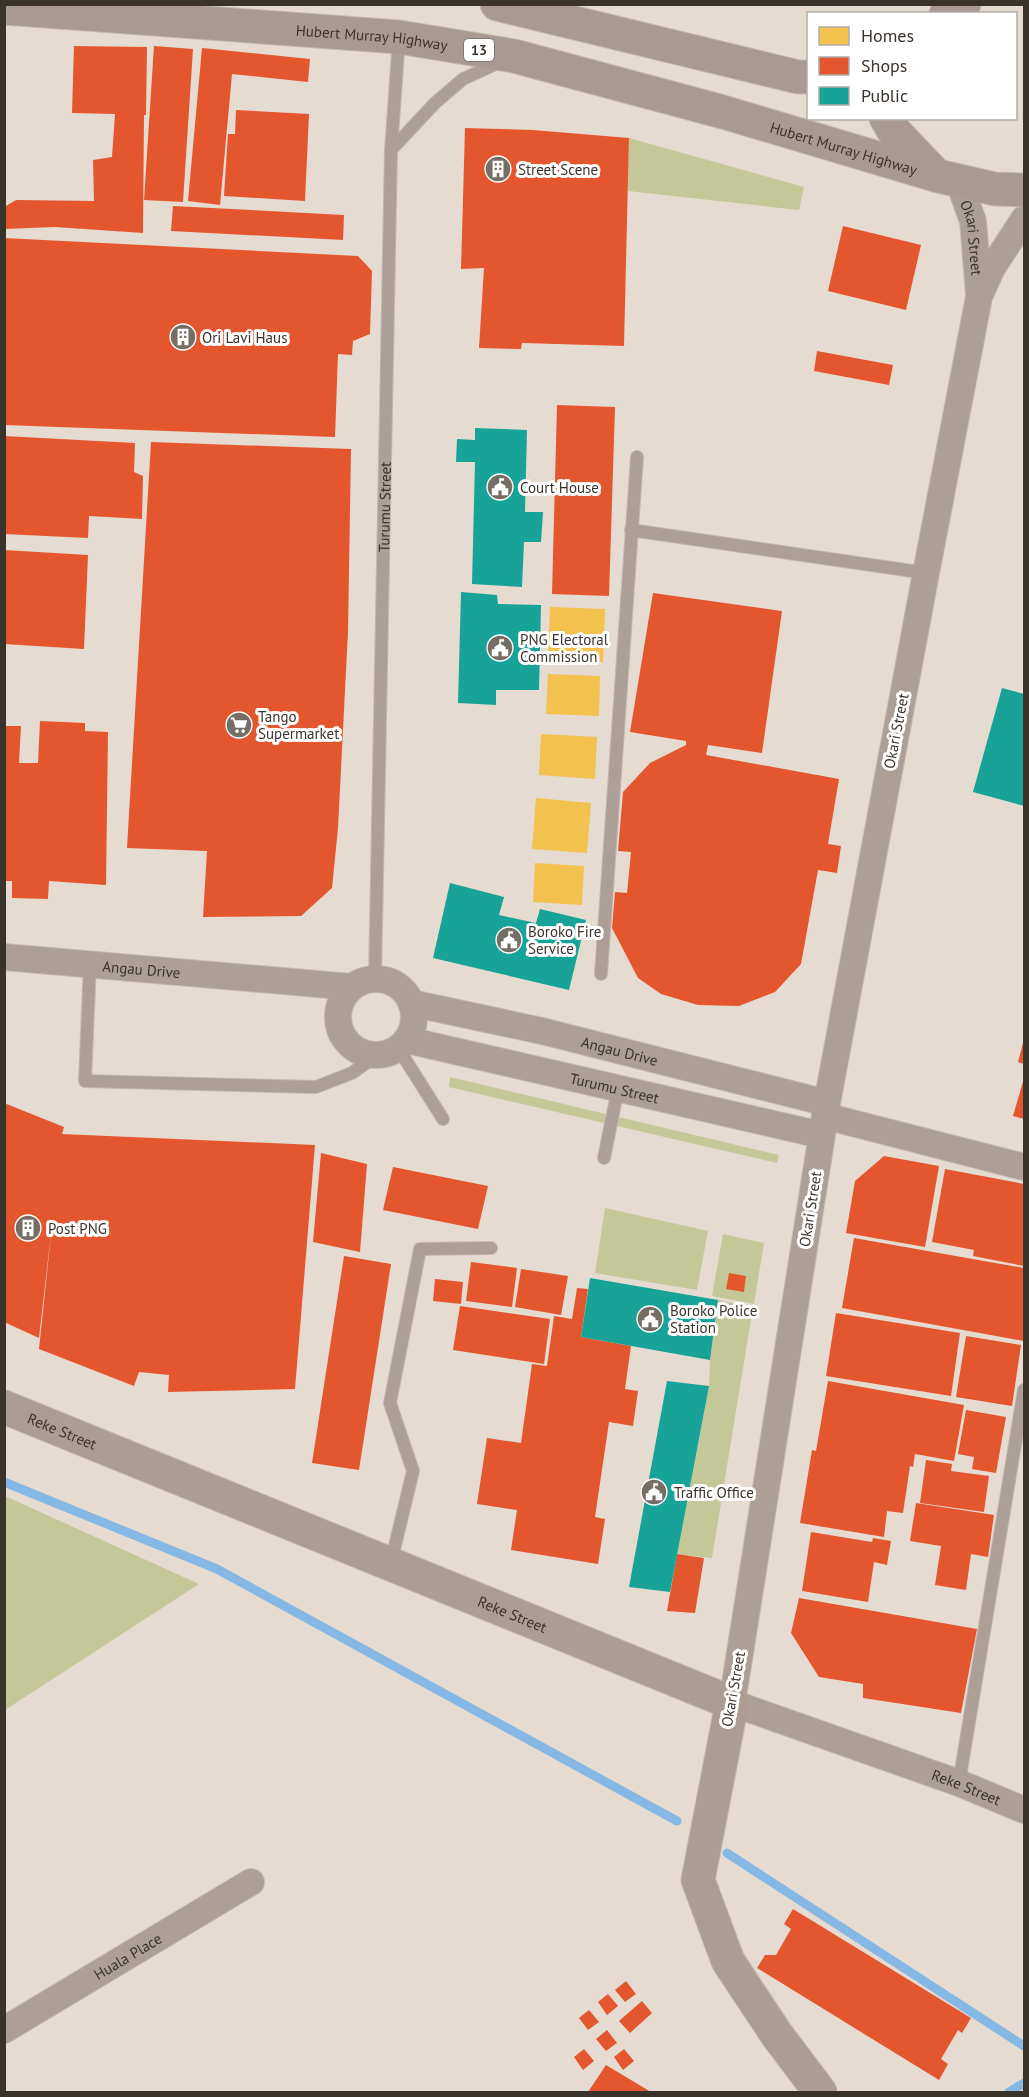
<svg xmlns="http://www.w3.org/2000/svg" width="1029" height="2097" viewBox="0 0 1029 2097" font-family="'PT Sans',sans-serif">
	<rect width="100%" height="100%" fill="#e6dbd0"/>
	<path fill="#c4c898" d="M 629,138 L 804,187 L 799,210 L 628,191 Z
		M 450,1077 L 779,1155 L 777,1163 L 449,1087 Z
		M 605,1208 L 708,1231 L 697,1290 L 595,1273 Z
		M 723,1234 L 764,1243 L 754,1304 L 712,1296 Z
		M 718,1300 L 753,1307 L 712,1558 L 677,1554 L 709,1386 L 710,1360 Z
		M 5,1496 L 199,1584 L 5,1710 Z"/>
	<path fill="#f2c14e" d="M 550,607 L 605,609 L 603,662 L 548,660 Z
		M 548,674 L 600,676 L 599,716 L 546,714 Z
		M 541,734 L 597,737 L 595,779 L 539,775 Z
		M 536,798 L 591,803 L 587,853 L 532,849 Z
		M 535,863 L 584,866 L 582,905 L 533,902 Z"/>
	<path fill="#e4572e" d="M 74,46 L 147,47 L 146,115 L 144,115 L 143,233 L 55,227 L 4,229 L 4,207 L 16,200 L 94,201 L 93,160 L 112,157 L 115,114 L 72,113 Z
		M 154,46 L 193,49 L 183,202 L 144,200 Z
		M 202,48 L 310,59 L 308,82 L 232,74 L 220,205 L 188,201 Z
		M 236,110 L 309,114 L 305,201 L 224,196 L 228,134 L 235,134 Z
		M 465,128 L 533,130 L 629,138 L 624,346 L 522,343 L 521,349 L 479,348 L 484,268 L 461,269 Z
		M 173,206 L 344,215 L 343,240 L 171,231 Z
		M 843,226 L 921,245 L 906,310 L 828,291 Z
		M 4,238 L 358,256 L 372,271 L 370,334 L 353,341 L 352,355 L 338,354 L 335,437 L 4,425 Z
		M 817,351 L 893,365 L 889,385 L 814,371 Z
		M 557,405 L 615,407 L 609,596 L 552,594 Z
		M 4,436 L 135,443 L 134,472 L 143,476 L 142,519 L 89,516 L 88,538 L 4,534 Z
		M 151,442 L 351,449 L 348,632 L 338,828 L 332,888 L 301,916 L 203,917 L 207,851 L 127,848 Z
		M 4,550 L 88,555 L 84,649 L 4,644 Z
		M 653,593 L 782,611 L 762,753 L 708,745 L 706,755 L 839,779 L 828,844 L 841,846 L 837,873 L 818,870 L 801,964 L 775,992 L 739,1006 L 698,1005 L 661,994 L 638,978 L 612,928 L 615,892 L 627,893 L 631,852 L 618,851 L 623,792 L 650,763 L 686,745 L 686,741 L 630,732 Z
		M 40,721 L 85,723 L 85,731 L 108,732 L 106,885 L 49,881 L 48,899 L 12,898 L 12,881 L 4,881 L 4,726 L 21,726 L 19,763 L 38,763 Z
		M 1024,1039 L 1024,1064 L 1018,1062 Z
		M 1024,1078 L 1024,1119 L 1013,1116 Z
		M 4,1103 L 64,1127 L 62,1134 L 315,1145 L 295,1389 L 168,1392 L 169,1375 L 139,1372 L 134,1386 L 39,1349 L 52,1225 L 39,1338 L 4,1322 Z
		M 321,1153 L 367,1164 L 360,1252 L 313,1242 Z
		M 884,1156 L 939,1166 L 925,1247 L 846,1233 L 855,1181 Z
		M 393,1167 L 488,1186 L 478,1229 L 383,1210 Z
		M 945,1169 L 1024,1184 L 1024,1266 L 973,1256 L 974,1250 L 932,1242 Z
		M 854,1238 L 1024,1268 L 1024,1341 L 842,1308 Z
		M 344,1256 L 391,1264 L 359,1470 L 312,1463 Z
		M 471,1262 L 517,1268 L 512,1307 L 466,1301 Z
		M 521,1269 L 568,1276 L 561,1315 L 515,1307 Z
		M 729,1273 L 746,1276 L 744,1292 L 726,1289 Z
		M 435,1279 L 463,1282 L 461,1304 L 433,1301 Z
		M 577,1288 L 588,1289 L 581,1337 L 631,1346 L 625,1389 L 638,1391 L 633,1426 L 609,1422 L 595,1517 L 605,1519 L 598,1564 L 511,1550 L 517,1510 L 477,1504 L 487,1438 L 521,1443 L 532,1364 L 547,1366 L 554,1316 L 572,1319 Z
		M 460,1306 L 550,1319 L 544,1364 L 453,1350 Z
		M 836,1313 L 960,1333 L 951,1396 L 826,1376 Z
		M 966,1336 L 1021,1345 L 1012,1406 L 956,1397 Z
		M 828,1381 L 964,1405 L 954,1461 L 915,1454 L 913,1467 L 910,1466 L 903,1513 L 887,1511 L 884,1537 L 800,1523 L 812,1450 L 816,1451 Z
		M 966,1410 L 1006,1417 L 996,1473 L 972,1469 L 974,1457 L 958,1454 Z
		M 926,1460 L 952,1464 L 951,1471 L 989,1476 L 984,1512 L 920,1503 Z
		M 916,1503 L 994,1515 L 988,1557 L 971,1554 L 966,1590 L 935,1585 L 941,1546 L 910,1541 Z
		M 811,1532 L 872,1542 L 873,1538 L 891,1541 L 887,1565 L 874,1562 L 868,1602 L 802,1591 Z
		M 677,1554 L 704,1558 L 695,1613 L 667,1611 Z
		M 799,1598 L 977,1629 L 961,1713 L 863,1698 L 863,1684 L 819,1677 L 791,1633 Z
		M 793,1909 L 971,2018 L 962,2033 L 958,2030 L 941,2059 L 948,2064 L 939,2080 L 757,1968 L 765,1955 L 776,1955 L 791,1929 L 784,1924 Z
		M 626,1981 L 636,1994 L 625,2002 L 615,1990 Z
		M 608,1994 L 618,2006 L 607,2015 L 598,2002 Z
		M 642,2001 L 652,2013 L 630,2033 L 619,2021 Z
		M 589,2010 L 599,2022 L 588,2030 L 579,2018 Z
		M 607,2030 L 617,2043 L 606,2051 L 596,2039 Z
		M 584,2049 L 594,2061 L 583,2070 L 574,2057 Z
		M 624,2049 L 634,2061 L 623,2070 L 614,2057 Z
		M 606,2065 L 651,2092 L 588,2092 Z"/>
	<path fill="#17a398" d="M 475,428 L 527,430 L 525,512 L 543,512 L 541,542 L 524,542 L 522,587 L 472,584 L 475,462 L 456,462 L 457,439 L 475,440 Z
		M 461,592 L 497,595 L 498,604 L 541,605 L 539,690 L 496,690 L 496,705 L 458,703 Z
		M 1002,688 L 1024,694 L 1024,806 L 973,792 Z
		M 450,883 L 504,897 L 499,915 L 536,923 L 540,909 L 586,920 L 569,990 L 433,958 Z
		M 590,1278 L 718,1300 L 710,1360 L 581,1337 Z
		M 667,1381 L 709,1386 L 670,1592 L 629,1587 Z"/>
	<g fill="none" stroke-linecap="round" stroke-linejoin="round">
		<path stroke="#85b8e4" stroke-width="9" d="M 4,1482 L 217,1569 L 677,1821
			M 727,1853 L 1024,2046
			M 1009,2092 L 1024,2083"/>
		<defs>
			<g id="lane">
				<path d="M 391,150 L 435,103 L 463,79 L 500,62"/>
				<path d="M 631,530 L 926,573"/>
				<path d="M 90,963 L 85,1081 L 316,1087 L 352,1073 L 376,1056 L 398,1048 L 443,1119"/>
				<path d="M 601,974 L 637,457"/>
				<path id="s1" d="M 375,978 L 391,150 L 399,38"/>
				<path d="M 604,1158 L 618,1089"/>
				<path d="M 391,1562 L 413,1471 L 390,1403 L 420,1249 L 491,1248"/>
				<path d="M 959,1783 L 1024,1390"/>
			</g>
			<g id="street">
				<path id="s2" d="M 958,180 L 973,221 L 979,294"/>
				<path id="s3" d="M 1024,219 L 992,268 L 979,297 L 926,573 L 827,1103 L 732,1703 L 959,1783 L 1024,1810"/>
				<path id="s4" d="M 4,957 L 352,987"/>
				<circle cx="376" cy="1017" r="38"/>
				<path id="s5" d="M 411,1003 L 542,1031 L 827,1103"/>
				<path id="s6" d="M 407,1040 L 821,1135"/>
				<path d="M 825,1116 L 1024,1167"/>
				<path id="s7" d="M 4,2030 L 251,1882"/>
			</g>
			<g id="secondary">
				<path id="s8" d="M 4,1407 L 732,1703 L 698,1880 L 728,1961 L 777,2035 L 820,2092"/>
			</g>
			<g id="highway">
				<path d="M 497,4 L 798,77 L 808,77"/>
				<path id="s9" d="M 4,8 L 399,37 L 514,56 L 723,112 L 938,176 L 995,189 L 1024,190"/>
				<path d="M 946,14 L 964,4"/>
				<path d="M 886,118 L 893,130 L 934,173"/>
			</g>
		</defs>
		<use href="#lane" stroke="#c2b9b1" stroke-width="14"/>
		<use href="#street" stroke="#c2b9b1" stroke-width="28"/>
		<use href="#secondary" stroke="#c2b9b1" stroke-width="35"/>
		<use href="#highway" stroke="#c2b9b1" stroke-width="35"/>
		<use href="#lane" stroke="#ab9f98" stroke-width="12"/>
		<use href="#street" stroke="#ab9f98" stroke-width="26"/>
		<use href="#secondary" stroke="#ab9d94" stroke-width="33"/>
		<use href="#highway" stroke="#a89a93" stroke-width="33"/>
	</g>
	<defs>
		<symbol id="building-disc" viewBox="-11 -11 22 22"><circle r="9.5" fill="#766e65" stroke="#fff"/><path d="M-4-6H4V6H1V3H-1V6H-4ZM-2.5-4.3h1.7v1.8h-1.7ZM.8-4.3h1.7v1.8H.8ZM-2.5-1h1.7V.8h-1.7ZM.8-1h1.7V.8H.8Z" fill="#fff"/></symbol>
		<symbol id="civic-disc" viewBox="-11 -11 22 22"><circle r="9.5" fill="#766e65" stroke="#fff"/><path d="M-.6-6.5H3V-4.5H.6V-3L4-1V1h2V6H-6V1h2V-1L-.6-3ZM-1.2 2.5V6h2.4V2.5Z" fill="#fff"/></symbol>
		<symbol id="supermarket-disc" viewBox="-11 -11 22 22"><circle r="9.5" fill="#766e65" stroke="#fff"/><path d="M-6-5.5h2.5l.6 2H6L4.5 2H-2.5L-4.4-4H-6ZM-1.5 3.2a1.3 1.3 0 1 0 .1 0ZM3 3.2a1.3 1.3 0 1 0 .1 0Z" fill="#fff"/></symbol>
	</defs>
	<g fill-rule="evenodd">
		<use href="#building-disc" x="483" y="154" width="30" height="30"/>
		<use href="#building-disc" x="168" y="322" width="30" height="30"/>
		<use href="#civic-disc" x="485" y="472" width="30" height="30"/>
		<use href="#civic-disc" x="485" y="633" width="30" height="30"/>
		<use href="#supermarket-disc" x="224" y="710" width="30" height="30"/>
		<use href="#civic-disc" x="494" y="925" width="30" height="30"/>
		<use href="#building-disc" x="13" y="1213" width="30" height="30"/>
		<use href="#civic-disc" x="635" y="1304" width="30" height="30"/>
		<use href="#civic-disc" x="639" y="1477" width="30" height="30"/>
	</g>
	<g text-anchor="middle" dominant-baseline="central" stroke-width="6" stroke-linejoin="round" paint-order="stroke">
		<rect fill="#fff" stroke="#75706b" stroke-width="1.5" x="464" y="39" width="30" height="22" rx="4.5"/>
		<g font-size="14" font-weight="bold" fill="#3a332b">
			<text x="479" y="50">13</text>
		</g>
		<g font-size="15" fill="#3a332b" stroke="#fff">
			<text stroke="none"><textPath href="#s9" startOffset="369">Hubert Murray Highway</textPath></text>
			<text stroke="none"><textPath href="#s9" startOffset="855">Hubert Murray Highway</textPath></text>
			<text stroke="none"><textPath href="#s2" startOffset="60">Okari Street</textPath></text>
			<text stroke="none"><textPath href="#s1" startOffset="471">Turumu Street</textPath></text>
			<text transform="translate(896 731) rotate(-79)">Okari Street</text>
			<text stroke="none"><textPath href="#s4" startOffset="138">Angau Drive</textPath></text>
			<text stroke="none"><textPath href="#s5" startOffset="214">Angau Drive</textPath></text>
			<text stroke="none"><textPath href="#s6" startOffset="213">Turumu Street</textPath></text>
			<text transform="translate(810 1209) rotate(-81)">Okari Street</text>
			<text stroke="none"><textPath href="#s8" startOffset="63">Reke Street</textPath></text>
			<text stroke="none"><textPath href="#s8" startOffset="549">Reke Street</textPath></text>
			<text transform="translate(733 1689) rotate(-80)">Okari Street</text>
			<text stroke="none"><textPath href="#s3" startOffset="1767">Reke Street</textPath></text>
			<text stroke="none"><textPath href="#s7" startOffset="144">Huala Place</textPath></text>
		</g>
		<g font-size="15" fill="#3a332b" stroke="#fff" text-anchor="start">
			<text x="518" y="169">Street Scene</text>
			<text x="202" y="337">Ori Lavi Haus</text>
			<text x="520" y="487">Court House</text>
			<text x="520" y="639">PNG Electoral<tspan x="520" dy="17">Commission</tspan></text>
			<text x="258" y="716">Tango<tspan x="258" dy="17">Supermarket</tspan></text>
			<text x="528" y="931">Boroko Fire<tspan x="528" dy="17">Service</tspan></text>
			<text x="48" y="1228">Post PNG</text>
			<text x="670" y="1310">Boroko Police<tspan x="670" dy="17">Station</tspan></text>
			<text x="674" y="1492">Traffic Office</text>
		</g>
	</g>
	<rect width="1029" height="2097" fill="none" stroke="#3a332b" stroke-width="12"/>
	<rect x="807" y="12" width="210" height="108" fill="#ffffff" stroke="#b0adaa" stroke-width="1.5"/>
	<rect x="819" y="27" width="30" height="18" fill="#f2c14e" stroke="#b0adaa" stroke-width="1.5"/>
	<text x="861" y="42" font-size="18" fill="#3a332b">Homes</text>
	<rect x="819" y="57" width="30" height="18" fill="#e4572e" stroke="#b0adaa" stroke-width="1.5"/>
	<text x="861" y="72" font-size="18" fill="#3a332b">Shops</text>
	<rect x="819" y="87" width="30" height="18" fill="#17a398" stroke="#b0adaa" stroke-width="1.5"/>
	<text x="861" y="102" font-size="18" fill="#3a332b">Public</text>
</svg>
